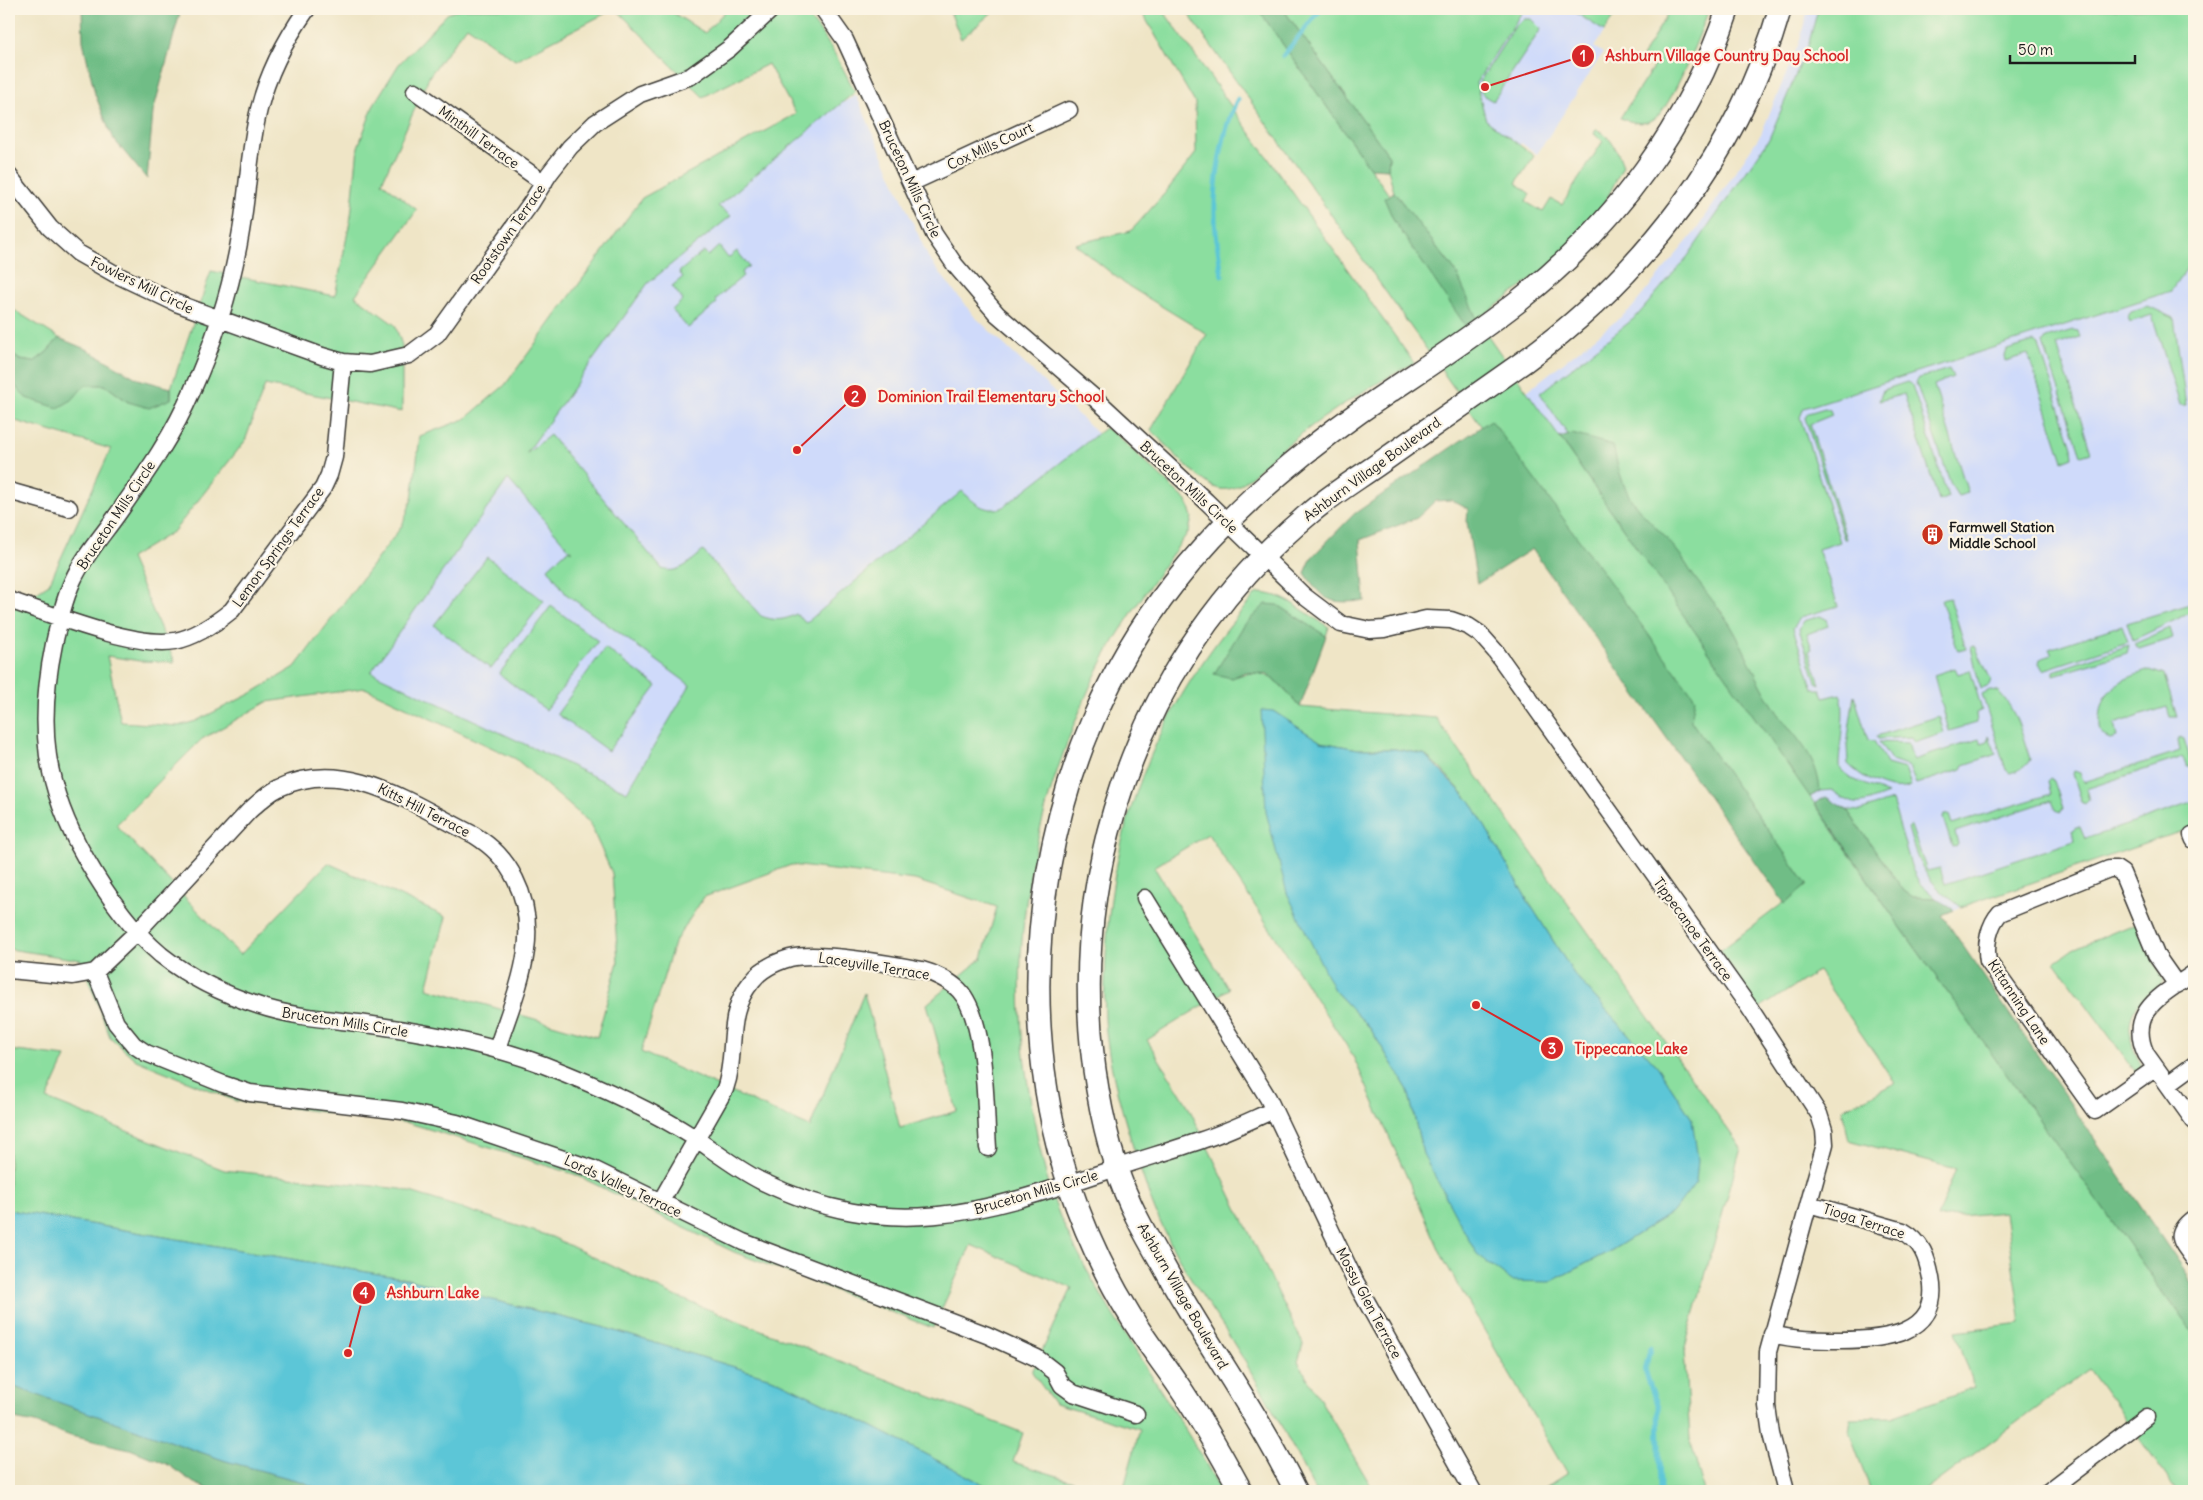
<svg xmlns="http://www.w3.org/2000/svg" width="2203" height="1500" viewBox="0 0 2203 1500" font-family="Delius,sans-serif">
	<rect width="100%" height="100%" fill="#fcf5e5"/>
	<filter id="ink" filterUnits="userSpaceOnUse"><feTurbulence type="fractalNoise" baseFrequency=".02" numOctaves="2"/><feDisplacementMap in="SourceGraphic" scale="10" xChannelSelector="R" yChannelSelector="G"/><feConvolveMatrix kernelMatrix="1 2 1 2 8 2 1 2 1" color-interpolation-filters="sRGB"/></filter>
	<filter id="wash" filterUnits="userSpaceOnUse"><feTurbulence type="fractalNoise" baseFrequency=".0096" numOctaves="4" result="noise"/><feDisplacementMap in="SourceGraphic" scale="20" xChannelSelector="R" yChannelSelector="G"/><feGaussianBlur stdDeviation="1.12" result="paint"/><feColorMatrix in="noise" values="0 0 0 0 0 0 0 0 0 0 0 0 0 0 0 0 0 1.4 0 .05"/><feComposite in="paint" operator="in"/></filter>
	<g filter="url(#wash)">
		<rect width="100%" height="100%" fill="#efe5c6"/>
		<path fill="#cfdafa" d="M 1390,9 L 1615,9 L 1618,11 L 1594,47 L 1603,53 L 1537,154 L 1521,143 L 1502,174 Z
			M 1808,9 L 2194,9 L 2194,827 L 1941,914 L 1904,932 L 1527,391 L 1631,309 L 1695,232 L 1761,134 L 1799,43 Z
			M 856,95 L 929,259 L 973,315 L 1179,511 L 694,824 L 333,655 L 632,227 Z"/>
		<path fill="#8bde9f" stroke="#547d5e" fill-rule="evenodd" d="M 460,9 L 614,9 L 515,60 L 467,26 L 430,75 L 382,182 L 417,210 L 355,296 L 395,325 L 402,345 L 402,412 L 265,385 L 245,441 L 174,531 L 130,558 L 175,662 L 140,661 L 107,656 L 121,722 L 178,726 L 196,721 L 250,694 L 295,667 L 402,526 L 412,499 L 420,436 L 465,419 L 505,385 L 642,198 L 796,114 L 768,64 L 703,97 L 616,9 L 667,9 L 705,33 L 727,9 L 801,9 C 825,33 840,62 855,92 L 718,206 L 731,216 L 648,283 L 526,454 L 550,435 L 662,569 C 679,575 691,561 703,551 L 761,616 C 774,621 784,621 796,614 L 806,623 L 962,491 C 976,504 983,512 1002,508 L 1105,428 L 1115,434 L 1187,501 L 1192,517 L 1189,531 C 1161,570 1131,611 1107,653 C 1094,675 1084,701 1074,725 C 1026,845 1007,969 1030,1096 C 1037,1136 1045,1182 1061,1219 C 1105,1315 1171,1398 1221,1491 L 1123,1491 L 1140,1429 L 1055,1404 L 1032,1372 L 1072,1288 L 971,1245 L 933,1328 L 734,1252 L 574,1174 L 409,1123 L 236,1101 L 136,1060 L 110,1037 L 81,960 L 9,949 L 13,853 L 9,781 L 9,610 L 49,584 L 111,449 L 9,419 L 9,378 L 12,382 L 72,400 L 84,384 L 105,385 L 128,402 L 171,399 L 171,388 L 211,271 L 335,296 L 351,216 L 358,147 L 374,104 L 399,64 L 447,14 ZM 508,479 L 572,552 L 568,550 L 548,568 L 566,594 L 690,685 L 627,792 L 371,672 ZM 365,688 L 516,759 L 589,822 L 612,873 L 618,962 L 597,1037 L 427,988 L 446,917 L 328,863 L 240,955 L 116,825 L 202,739 L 267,702 ZM 791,865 L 915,880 L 997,907 L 982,958 L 927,1004 L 957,1111 L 900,1128 L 864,993 L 810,1127 L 641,1052 L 674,943 L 704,897 Z
			M 949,9 L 996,9 L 961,39 Z
			M 1140,9 L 1162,9 L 1414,363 C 1363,390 1312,422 1268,461 C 1255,472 1240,492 1220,489 C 1204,487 1164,443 1151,430 L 1207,334 L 1125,284 L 1075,244 L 1131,231 L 1165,193 L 1196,153 L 1195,103 Z
			M 1185,9 L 1258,9 L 1475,317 L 1456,272 L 1394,192 L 1388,169 L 1389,156 L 1283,9 L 1524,9 L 1476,83 L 1486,120 L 1534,156 L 1516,183 L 1530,194 L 1526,202 L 1543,212 L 1551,199 L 1562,205 L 1603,141 L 1594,134 L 1596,129 C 1611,136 1618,151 1623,166 L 1596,221 L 1550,266 L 1477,320 L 1789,765 L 1540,393 L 1637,316 L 1688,256 L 1769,139 L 1808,46 L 1818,9 L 2194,9 L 2194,258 L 2171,291 L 1804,408 L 1800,417 L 1840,542 L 1818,549 L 1838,606 L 1801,617 L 1793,628 L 1813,689 L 1821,689 L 1824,698 L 1840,694 C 1847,708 1839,747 1839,766 L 1850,778 L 1888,794 C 1860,804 1858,810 1832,790 L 1820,791 L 1810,797 L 1904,932 L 2194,1335 L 2194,1491 L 2177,1491 L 2089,1369 L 1924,1491 L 1871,1491 L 1849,1432 L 1851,1418 L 1892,1417 L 1974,1387 L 1956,1331 L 2021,1323 L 2005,1212 L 1937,1218 L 1956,1169 L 1849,1140 L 1842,1110 L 1895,1083 L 1818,971 L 1759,1009 L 1720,951 L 1807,885 Z
			M 1570,9 L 1619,9 L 1604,31 Z
			M 1658,9 L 1709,9 C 1701,31 1672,108 1654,119 C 1643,126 1632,122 1620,118 L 1654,66 L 1642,57 L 1667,15 Z
			M 1524,19 L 1531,19 L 1541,29 L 1493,101 C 1483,96 1479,93 1480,81 L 1516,25 Z
			M 719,246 L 728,258 L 737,251 L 749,266 L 741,273 L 743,276 L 715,300 L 717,303 L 688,328 L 672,310 L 683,300 L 672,286 L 683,277 L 679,272 L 704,251 L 708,256 Z
			M 2148,306 L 2174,318 L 2186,405 L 2180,405 L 2152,315 L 2130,322 L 2128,317 L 2131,311 Z
			M 9,307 L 59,338 L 47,352 L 34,362 L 20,360 L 9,352 Z
			M 2073,330 L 2078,331 L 2080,337 L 2057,345 L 2091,452 L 2081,455 L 2043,343 L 2046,338 Z
			M 2034,342 L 2039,345 L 2072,447 L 2073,457 L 2063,461 L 2028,354 L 2006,361 L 2005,356 L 2007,350 Z
			M 1949,369 L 1953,377 L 1934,385 L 1968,493 L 1958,496 L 1951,485 L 1916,383 L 1919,378 Z
			M 1907,382 L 1912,385 L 1948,497 L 1939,501 L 1904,394 L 1879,401 L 1883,390 Z
			M 1825,408 L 1830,410 L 1832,415 L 1810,424 L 1846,539 L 1844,539 L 1805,418 L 1808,413 Z
			M 487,557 L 544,601 L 491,669 L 434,625 Z
			M 1257,593 C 1286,593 1304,613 1329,627 L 1326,636 L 1278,605 L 1232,678 C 1266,664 1280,683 1300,707 L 1436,718 L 1741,1148 L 1684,1351 L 1690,1439 L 1704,1491 L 1540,1491 L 1567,1474 L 1445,1262 L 1352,1054 L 1208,834 L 1154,867 L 1229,989 L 1147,1040 L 1187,1104 L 1303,1344 L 1298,1362 L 1374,1491 L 1315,1491 C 1289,1439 1262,1388 1231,1339 C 1208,1303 1182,1269 1164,1230 C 1151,1204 1143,1177 1134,1150 C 1123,1114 1112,1078 1107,1040 C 1103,1013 1105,983 1106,956 C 1112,814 1163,699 1257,593 ZM 1273,711 L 1321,742 L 1358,749 L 1395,749 L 1424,754 L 1440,768 L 1471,802 L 1528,901 L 1574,974 L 1658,1067 L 1692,1119 L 1673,1212 L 1612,1250 L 1550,1282 L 1423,1154 L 1408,1090 L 1370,1028 L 1334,990 Z
			M 1950,598 L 1966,649 L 1958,651 L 1941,600 Z
			M 2194,603 L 2194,608 L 2190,613 L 2133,640 L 2127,623 Z
			M 551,606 L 598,641 L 546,710 L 499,674 Z
			M 1820,616 L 1826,619 L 1828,626 L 1807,634 L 1812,649 L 1809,651 L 1820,684 L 1816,682 L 1799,629 L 1804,621 Z
			M 2122,625 L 2128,642 L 2043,670 L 2039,663 L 2040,659 L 2052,655 L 2049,649 Z
			M 2170,628 L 2173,638 L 2139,649 L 2134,644 Z
			M 2129,645 L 2127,653 L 2054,675 L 2054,671 Z
			M 1975,646 L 1991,680 L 1989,685 L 1980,689 L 1971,647 Z
			M 605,648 L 657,686 L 608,751 L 557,714 Z
			M 1955,668 L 1958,674 L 1970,670 L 1982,710 L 1976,713 L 1977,723 L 1949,731 L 1934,675 Z
			M 2150,670 L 2164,675 L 2177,717 L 2170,717 L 2167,707 L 2114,724 L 2117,737 L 2110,739 L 2104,736 C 2099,730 2100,725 2100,718 C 2103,685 2123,679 2150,670 Z
			M 1990,690 L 1998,691 C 2016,709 2022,734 2030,759 C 2026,768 2019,770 2010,773 L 2006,770 L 1982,694 Z
			M 1854,695 L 1868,740 L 1874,741 L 1887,764 L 1905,769 L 1911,786 C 1891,795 1862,778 1848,764 L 1847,745 Z
			M 1939,716 L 1944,733 L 1914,743 L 1911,737 L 1878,739 L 1877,736 Z
			M 1989,736 L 1996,753 L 1994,755 L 1964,765 L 1962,769 L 1916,784 L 1909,767 L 1892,761 L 1879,742 L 1908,743 L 1913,760 L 1979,739 L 1981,743 L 1988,741 Z
			M 2180,737 L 2184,739 L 2193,768 L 2187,767 L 2183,757 L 2086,789 L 2089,800 L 2085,804 L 2082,802 L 2073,774 L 2074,771 L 2080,773 L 2084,782 L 2180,751 L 2178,741 Z
			M 2051,779 L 2054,781 L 2063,808 L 2061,812 L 2056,810 L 2052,800 L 1955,832 L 1958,844 L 1956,847 L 1952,846 L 1943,818 L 1944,815 L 1949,815 L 1952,824 L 2051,794 L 2048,782 Z
			M 1892,800 L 1912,869 L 1920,884 L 1936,898 L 1913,897 L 1904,891 L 1847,810 L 1860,811 Z
			M 2194,802 L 2194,827 L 1961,907 C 1953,900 1944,895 1937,887 C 1921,871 1914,850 1908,828 L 1911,826 L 1927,871 L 1940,868 L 1945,884 L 2074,841 L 2072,830 L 2076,827 L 2080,827 L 2085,839 Z
			M 2136,923 L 2163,979 C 2160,989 2151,991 2144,998 C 2122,1018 2129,1044 2142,1066 L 2137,1074 L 2055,962 L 2073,949 Z
			M 9,1050 L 66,1057 L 47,1099 L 224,1170 L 401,1189 L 552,1237 L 672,1295 L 1023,1433 L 1013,1462 L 1105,1491 L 996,1491 L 873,1427 L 774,1379 L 602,1327 L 407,1279 L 9,1210 Z"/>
		<path fill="#70bd86" stroke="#466c51" d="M 82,9 L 181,9 L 153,112 L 147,179 L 112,137 L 95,94 L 83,41 Z
			M 1258,9 L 1283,9 L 1389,156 L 1388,169 L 1370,168 Z
			M 1394,192 L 1456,272 L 1477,319 L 1467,328 L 1394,221 L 1384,198 Z
			M 59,338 L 88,350 L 138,379 L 171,388 L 171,399 L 149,408 L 128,402 L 105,385 L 85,385 L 72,400 L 58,408 L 26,398 L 9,378 L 9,352 L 20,360 L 34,362 L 47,352 Z
			M 1491,420 L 1695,698 L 1691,721 L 1807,885 L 1785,904 L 1532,549 L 1477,584 L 1467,522 L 1468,509 L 1451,500 L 1435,501 L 1417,518 L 1360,540 L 1365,601 C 1330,603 1325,604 1305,573 L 1312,557 L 1354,514 Z
			M 1572,434 L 1613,445 C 1617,464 1622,486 1633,502 C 1645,518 1661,531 1674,547 C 1682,556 1688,568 1695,578 C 1704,590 1714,602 1723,614 C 1744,643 1754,677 1774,707 C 1793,737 1817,752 1820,791 L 1810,797 L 1560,438 Z
			M 1266,604 L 1278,605 L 1326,636 L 1300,707 L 1284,688 L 1267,674 L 1245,672 L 1232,678 L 1214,674 L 1244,625 Z
			M 1826,797 L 1847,810 L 1904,891 L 1913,897 L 1936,898 L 1954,910 L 1942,915 L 2194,1285 L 2194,1335 L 1904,932 L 1815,803 Z
			M 9,1385 L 226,1461 L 303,1482 L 322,1491 L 213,1491 L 194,1483 L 167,1464 L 130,1449 L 71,1436 L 35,1423 L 9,1418 Z"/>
		<path fill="#5cc6d7" stroke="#3c717a" d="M 1261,710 L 1273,711 L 1321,742 L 1358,749 L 1395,749 L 1424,754 L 1471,802 L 1528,901 L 1574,974 L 1658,1067 L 1692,1119 L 1698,1160 L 1696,1182 L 1673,1212 L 1612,1250 L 1550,1282 L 1512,1281 L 1477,1255 L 1423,1154 L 1408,1090 L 1370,1028 L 1334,990 L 1287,893 L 1266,812 Z
			M 9,1210 L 407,1279 L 602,1327 L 774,1379 L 873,1427 L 996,1491 L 322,1491 L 303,1482 L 226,1461 L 9,1385 Z"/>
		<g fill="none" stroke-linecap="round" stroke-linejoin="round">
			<path stroke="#5cc6d7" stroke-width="5" d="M 1283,56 L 1321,9
				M 1222,275 C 1219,256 1215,235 1215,215 C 1214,181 1222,129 1238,99
				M 1650,1348 L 1645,1371 L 1658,1407 L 1660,1491"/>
		</g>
	</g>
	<g filter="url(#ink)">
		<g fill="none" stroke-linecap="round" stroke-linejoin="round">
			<defs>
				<path id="street" d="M 307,9 C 286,39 268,73 259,109 C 249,149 248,191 241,231 C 232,287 215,340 192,391 C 173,436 145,475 117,515 C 102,536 84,556 73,580 C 64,600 59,622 54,644 C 37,726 44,786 86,859 C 106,894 130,929 161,955 C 190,978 226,995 260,1006 C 293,1017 326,1019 359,1023 C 422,1032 486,1043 544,1065 C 596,1085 648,1108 695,1138 C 717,1153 737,1169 761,1181 C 889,1243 980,1214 1107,1171 C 1138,1160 1171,1151 1202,1140 C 1227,1132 1251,1120 1274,1110
					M 823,9 L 845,40 L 934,234 L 955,265 L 997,314 L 1098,401 L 1206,501 L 1304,596 L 1341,624 L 1370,630 L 1384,629 L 1426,619 L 1451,620 L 1468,626 L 1480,634 L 1496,652 L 1749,1007 L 1819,1114 L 1824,1130 L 1825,1144 L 1768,1352 L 1767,1406 L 1771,1434 L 1786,1491
					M 415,91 L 544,183
					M 9,176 L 50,228 L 78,253 L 115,274 L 176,303 L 322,356 L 343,362 L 370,364 L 409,355 L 437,334 L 531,203 L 549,174 L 570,147 L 595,123 L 640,94 L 691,76 L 730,48 L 772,9
					M 911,183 L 1069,110
					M 9,491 L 69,508
					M 9,600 C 50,614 134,648 175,641 C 196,637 216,623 232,610 L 323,488 L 329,475 L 334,457 L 343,362
					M 2192,835 L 2194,840
					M 1145,898 L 1268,1098 L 1355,1281 L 1473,1491
					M 9,970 L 73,976 L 95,972
					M 95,972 L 116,1023 L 134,1045 L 146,1053 L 223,1084 L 250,1093 L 402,1111 L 457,1123 L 593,1169 L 743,1242 L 987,1335 L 1037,1358 L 1055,1372 L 1062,1385 L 1073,1393 L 1136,1414
					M 95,972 L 137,932 L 249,811 C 258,803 268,793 279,788 C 347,755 415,806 474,835 C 493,847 505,859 515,879 C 544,936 515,993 497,1049
					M 2194,973 C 2164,994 2126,1011 2146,1054 L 2194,1121
					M 2156,1068 L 2095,1111 L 1988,961 C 1985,945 1989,925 2000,913 L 2109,869 L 2116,869 L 2122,873 L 2156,955 L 2177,985
					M 2168,1084 L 2194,1065
					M 661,1201 L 725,1089 C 738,1053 724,1014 752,981 C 761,969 776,962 790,958 C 818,951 892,964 922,970 C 934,973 950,981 959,990 C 987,1020 985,1107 988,1148
					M 2194,1218 C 2172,1234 2181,1241 2194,1259
					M 1772,1334 C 1795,1340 1816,1340 1840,1340 C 1881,1340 1942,1336 1931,1278 C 1927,1257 1922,1242 1903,1231 L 1809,1204
					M 2049,1491 L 2146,1417"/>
				<path id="secondary" d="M 1241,1491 C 1221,1454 1200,1417 1176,1382 C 1161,1360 1144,1339 1130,1315 C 1105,1275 1084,1229 1069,1184 C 1004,985 1044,749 1173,584 C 1225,517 1289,462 1358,413 C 1413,375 1469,340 1521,299 C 1617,223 1689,125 1728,9
					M 1296,1491 C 1257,1412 1205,1342 1163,1265 C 1145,1234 1127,1202 1116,1167 C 1043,930 1120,671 1310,513 C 1331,495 1354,481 1377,465 C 1426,430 1476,396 1525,361 C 1644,274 1739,152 1780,9"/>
			</defs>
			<use href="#street" stroke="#3c3a36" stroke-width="19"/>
			<use href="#secondary" stroke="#3c3a36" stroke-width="25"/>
			<use href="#street" stroke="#fff" stroke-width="16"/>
			<use href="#secondary" stroke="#fff" stroke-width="22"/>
		</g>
	</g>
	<defs>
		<symbol id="building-disc" viewBox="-11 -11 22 22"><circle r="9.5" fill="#c8321e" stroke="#fcf5e5"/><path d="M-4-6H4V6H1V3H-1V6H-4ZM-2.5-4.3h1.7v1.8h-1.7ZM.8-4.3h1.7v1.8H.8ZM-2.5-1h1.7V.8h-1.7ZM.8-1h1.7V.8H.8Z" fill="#fff"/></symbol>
	</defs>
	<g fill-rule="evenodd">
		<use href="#building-disc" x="1920" y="522" width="25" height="25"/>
	</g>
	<g text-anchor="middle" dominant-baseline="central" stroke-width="4.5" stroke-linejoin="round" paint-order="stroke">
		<g font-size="14" fill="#1c1c1c" stroke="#fcf5e5">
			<text transform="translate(479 137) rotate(36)">Minthill Terrace</text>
			<text transform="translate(990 146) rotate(-25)">Cox Mills Court</text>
			<text transform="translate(910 179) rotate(65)">Bruceton Mills Circle</text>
			<text transform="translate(508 234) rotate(-55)">Rootstown Terrace</text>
			<text transform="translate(142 285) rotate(26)">Fowlers Mill Circle</text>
			<text transform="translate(1372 469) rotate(-36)">Ashburn Village Boulevard</text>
			<text transform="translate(1189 487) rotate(43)">Bruceton Mills Circle</text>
			<text transform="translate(116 515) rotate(-56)">Bruceton Mills Circle</text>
			<text transform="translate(278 547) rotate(-54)">Lemon Springs Terrace</text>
			<text transform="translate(424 810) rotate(27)">Kitts Hill Terrace</text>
			<text transform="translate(1693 929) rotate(54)">Tippecanoe Terrace</text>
			<text transform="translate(874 966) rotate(9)">Laceyville Terrace</text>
			<text transform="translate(2019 1002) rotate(56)">Kittanning Lane</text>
			<text transform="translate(345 1022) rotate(9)">Bruceton Mills Circle</text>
			<text transform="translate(623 1186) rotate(25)">Lords Valley Terrace</text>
			<text transform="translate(1036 1192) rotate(-16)">Bruceton Mills Circle</text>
			<text transform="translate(1864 1221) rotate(18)">Tioga Terrace</text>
			<text transform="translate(1183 1296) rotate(60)">Ashburn Village Boulevard</text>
			<text transform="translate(1369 1303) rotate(62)">Mossy Glen Terrace</text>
		</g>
		<g font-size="14" font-weight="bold" fill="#1c1c1c" stroke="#fcf5e5" text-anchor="start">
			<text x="1949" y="527">Farmwell Station<tspan x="1949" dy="16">Middle School</tspan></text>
		</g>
	</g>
	<path fill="none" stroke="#d62828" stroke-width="2" d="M1485 87L1583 56M797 450L855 396M1476 1005L1552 1048M348 1353L364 1293"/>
	<g fill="#d62828" stroke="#fcf5e5" stroke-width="2">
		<circle cx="1485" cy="87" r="5"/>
		<circle cx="797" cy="450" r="5"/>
		<circle cx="1476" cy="1005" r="5"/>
		<circle cx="348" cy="1353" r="5"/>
		<circle cx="1583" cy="56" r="12"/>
		<circle cx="855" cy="396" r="12"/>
		<circle cx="1552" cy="1048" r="12"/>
		<circle cx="364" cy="1293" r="12"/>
	</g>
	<g font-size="15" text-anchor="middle" font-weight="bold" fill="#fff">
		<text x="1583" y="61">1</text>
		<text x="855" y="402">2</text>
		<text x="1552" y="1054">3</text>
		<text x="364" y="1298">4</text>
	</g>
	<g font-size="15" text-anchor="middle" font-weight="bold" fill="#d62828" stroke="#fcf5e5" stroke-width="4.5" stroke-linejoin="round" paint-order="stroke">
		<text x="1727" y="61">Ashburn Village Country Day School</text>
		<text x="991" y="402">Dominion Trail Elementary School</text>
		<text x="1631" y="1054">Tippecanoe Lake</text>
		<text x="433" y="1298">Ashburn Lake</text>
	</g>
	<rect width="2203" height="1500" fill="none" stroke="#fcf5e5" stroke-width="30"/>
	<path d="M2010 55v8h125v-8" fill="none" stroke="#1c1c1c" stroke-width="2.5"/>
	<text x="2018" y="55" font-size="15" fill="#1c1c1c" stroke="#fcf5e5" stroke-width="4" paint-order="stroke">50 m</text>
</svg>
